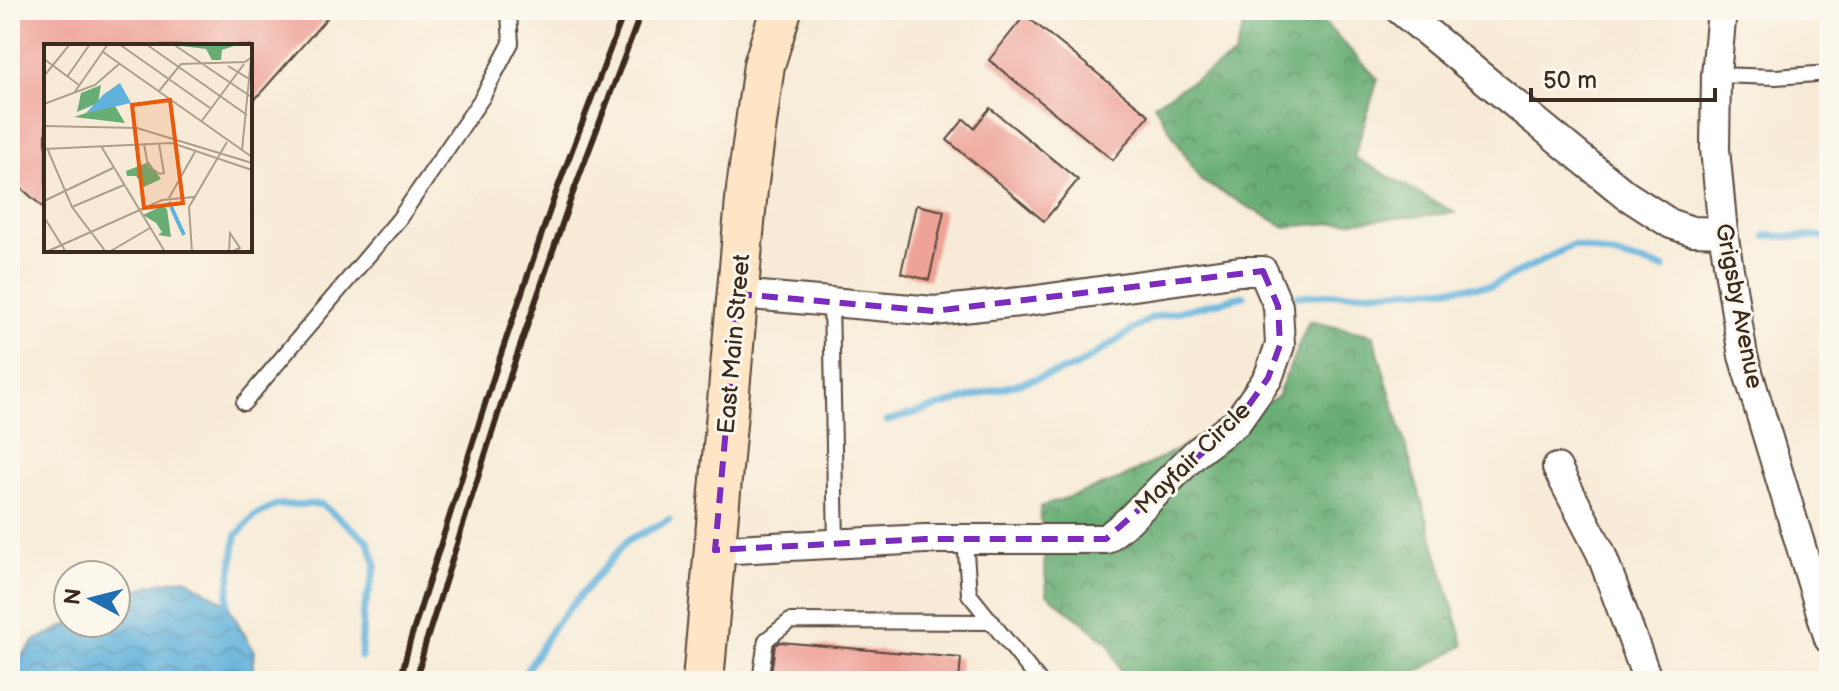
<svg xmlns="http://www.w3.org/2000/svg" width="1839" height="691" viewBox="0 0 1839 691" font-family="'Balsamiq Sans',sans-serif">
	<defs>
		<pattern id="forest-crowns" width="20" height="18" patternUnits="userSpaceOnUse" patternTransform="scale(2)"><rect width="20" height="18" fill="#67ad74"/><path d="M2 6a3 3 0 1 1 6 0M12 15a3 3 0 1 1 6 0" fill="none" stroke="#568d5f"/></pattern>
		<pattern id="water-waves" width="16" height="10" patternUnits="userSpaceOnUse" patternTransform="scale(2)"><rect width="16" height="10" fill="#60b1db"/><path d="M0 5q4-4 8 0t8 0" fill="none" stroke="#5090b1"/></pattern>
	</defs>
	<rect width="100%" height="100%" fill="#fbf7ec"/>
	<filter id="ink" filterUnits="userSpaceOnUse"><feTurbulence type="fractalNoise" baseFrequency=".0125" numOctaves="2"/><feDisplacementMap in="SourceGraphic" scale="16" xChannelSelector="R" yChannelSelector="G"/><feConvolveMatrix kernelMatrix="1 2 1 2 8 2 1 2 1" color-interpolation-filters="sRGB"/></filter>
	<filter id="wash" filterUnits="userSpaceOnUse"><feTurbulence type="fractalNoise" baseFrequency=".006" numOctaves="4" result="noise"/><feDisplacementMap in="SourceGraphic" scale="32" xChannelSelector="R" yChannelSelector="G"/><feGaussianBlur stdDeviation="1.8" result="paint"/><feColorMatrix in="noise" values="0 0 0 0 0 0 0 0 0 0 0 0 0 0 0 0 0 1.4 0 .05"/><feComposite in="paint" operator="in"/></filter>
	<g filter="url(#wash)">
		<rect width="100%" height="100%" fill="#f7ebd7"/>
		<path fill="url(#forest-crowns)" stroke="#516c49" stroke-width="2" d="M 1249,10 L 1312,10 L 1378,79 L 1354,157 L 1455,213 L 1285,227 L 1201,181 L 1154,104 L 1234,56 Z
			M 1309,321 L 1373,335 L 1464,645 L 1402,681 L 1124,681 L 1109,643 L 1047,594 L 1040,507 L 1121,479 L 1277,397 Z"/>
		<path fill="url(#water-waves)" stroke="#4e6e7c" stroke-width="2" d="M 185,578 L 227,604 L 254,651 L 252,681 L 10,681 L 11,668 L 36,640 L 71,623 L 116,623 L 116,601 L 150,585 Z"/>
		<g fill="none" stroke-linecap="round" stroke-linejoin="round">
			<path stroke="#60b1db" stroke-width="7" d="M 1766,236 L 1829,237
				M 1297,296 L 1491,286 L 1573,245 L 1664,268
				M 887,421 L 1076,367 L 1151,318 L 1244,296
				M 227,604 L 236,536 L 254,516 L 276,505 L 321,504 L 368,541 L 376,565 L 363,614 L 361,657
				M 520,681 L 554,626 L 627,541 L 669,520"/>
		</g>
		<g id="blocks">
			<path fill="#eea298" d="M 10,10 L 334,10 L 250,105 L 250,46 L 46,46 L 46,210 L 10,178 Z
				M 1025,15 L 1149,115 L 1113,160 L 989,60 Z
				M 990,108 L 1078,180 L 1044,221 L 947,140 L 964,119 L 974,128 Z
				M 916,205 L 944,211 L 929,280 L 901,273 Z
				M 780,642 L 961,658 L 959,681 L 770,681 L 775,645 Z"/>
		</g>
	</g>
	<g filter="url(#ink)">
		<use href="#blocks" fill-opacity="0" stroke="#57473a" stroke-width="2"/>
		<g fill="none" stroke-linecap="round" stroke-linejoin="round">
			<defs>
				<path id="lane" d="M 866,10 L 869,10
					M 1716,75 L 1776,77 L 1829,73
					M 831,302 L 836,543
					M 244,403 L 399,219 L 482,98 L 511,43 L 509,15 L 504,10
					M 965,539 L 969,594 L 1039,681
					M 760,681 L 766,640 L 790,621 L 992,622"/>
				<path id="street" d="M 1400,10 L 1626,195 L 1671,224 L 1692,231 L 1723,232
					M 1722,10 L 1716,75 L 1715,149 L 1723,232 L 1743,356 L 1829,639
					M 1557,468 L 1601,553 L 1648,681
					M 715,550 L 925,539 L 1106,539 L 1129,520 L 1196,453 L 1237,422 L 1268,378 L 1280,345 L 1278,306 L 1263,271 L 1240,271 L 1029,301 L 934,311 L 738,294"/>
				<path id="secondary" d="M 703,681 L 747,189 L 764,65 L 781,10"/>
			</defs>
			<use href="#lane" stroke="#57473a" stroke-width="18"/>
			<use href="#street" stroke="#57473a" stroke-width="32"/>
			<use href="#secondary" stroke="#57473a" stroke-width="44"/>
			<use href="#lane" stroke="#fff" stroke-width="14"/>
			<use href="#street" stroke="#fff" stroke-width="28"/>
			<use href="#secondary" stroke="#fee5c5" stroke-width="40"/>
			<path stroke="#3b2a1e" stroke-width="6" d="M 400,681 L 410,641 L 498,363 L 555,195 L 625,10
				M 416,681 L 425,645 L 513,367 L 570,201 L 642,10"/>
		</g>
	</g>
	<path fill="none" stroke="#7b2cbf" stroke-width="6" stroke-dasharray="16 10" stroke-linejoin="round" d="M 1263,271 L 1278,306 L 1280,345 L 1268,378 L 1237,422 L 1106,539 L 925,539 L 715,550 L 738,294 L 934,311 Z"/>
	<g text-anchor="middle" dominant-baseline="central" stroke-width="6" stroke-linejoin="round" paint-order="stroke">
		<g font-size="24" fill="#3b2a1e" stroke="#fbf7ec">
			<text transform="translate(1739 306) rotate(79)">Grigsby Avenue</text>
			<text transform="translate(734 344) rotate(-85)">East Main Street</text>
			<text transform="translate(1193 458) rotate(-44)">Mayfair Circle</text>
		</g>
	</g>
	<g transform="translate(44 44)">
		<rect width="208" height="208" fill="#f7ebd7"/>
		<path d="M 193,1 L 178,6 L 177,16 L 168,16 L 162,5 L 138,2 ZM 57,41 L 54,59 L 33,68 L 37,49 ZM 71,62 L 81,79 L 30,73 L 48,67 ZM 105,118 L 117,135 L 100,143 L 92,132 L 83,132 L 82,127 ZM 118,162 L 123,165 L 127,193 L 114,191 L 118,188 L 112,179 L 99,171 Z" fill="#67ad74"/>
		<path d="M 76,39 L 87,59 L 42,69 L 60,50 Z" fill="#60b1db"/>
		<path fill="none" stroke="#60b1db" stroke-width="4" d="M 125,158 L 140,191"/>
		<path fill="none" stroke="#ac9e8d" stroke-width="2" d="M 75,0 L 166,64M 102,0 L 203,71M 129,0 L 206,52M 59,8 L 208,113M 0,15 L 35,41M 184,22 L 207,36M 0,32 L 26,0M 23,33 L 46,0M 115,47 L 137,20 L 201,18 L 208,13M 30,49 L 64,0M 0,60 L 51,41 L 75,20M 157,78 L 200,20M 0,82 L 93,84 L 208,119M 100,100 L 104,122 L 116,130 L 120,129 L 115,100M 57,102 L 121,208M 3,104 L 28,163 L 62,208M 0,105 L 128,99 L 208,126M 198,106 L 207,15M 125,154 L 152,106M 0,157 L 69,124M 28,163 L 80,141M 0,173 L 22,208M 2,208 L 118,156 L 150,153M 65,208 L 106,184M 148,208 L 145,163 L 183,98M 185,208 L 186,189 L 196,204 L 187,208"/>
		<path fill="#e8590c" fill-opacity="0.15" stroke="#e8590c" stroke-width="4" d="M 126,56 L 139,159 L 100,164 L 88,61 Z"/>
		<rect width="208" height="208" fill="none" stroke="#3b2a1e" stroke-width="4"/>
	</g>
	<rect width="1839" height="691" fill="none" stroke="#fbf7ec" stroke-width="40"/>
	<g transform="translate(92 599) rotate(277)"><circle r="38" fill="#fbf7ec" stroke="#aea59a" stroke-width="2"/>
	<path d="M0-6L14 30L0 20L-14 30Z" fill="#1f6fb2"/>
	<text y="-12" font-size="22" font-weight="bold" text-anchor="middle" fill="#3b2a1e">N</text>
	</g>
	<path d="M1531 88v12h184v-12" fill="none" stroke="#3b2a1e" stroke-width="4"/>
	<text x="1543" y="88" font-size="24" fill="#3b2a1e" stroke="#fbf7ec" stroke-width="6" paint-order="stroke">50 m</text>
</svg>
